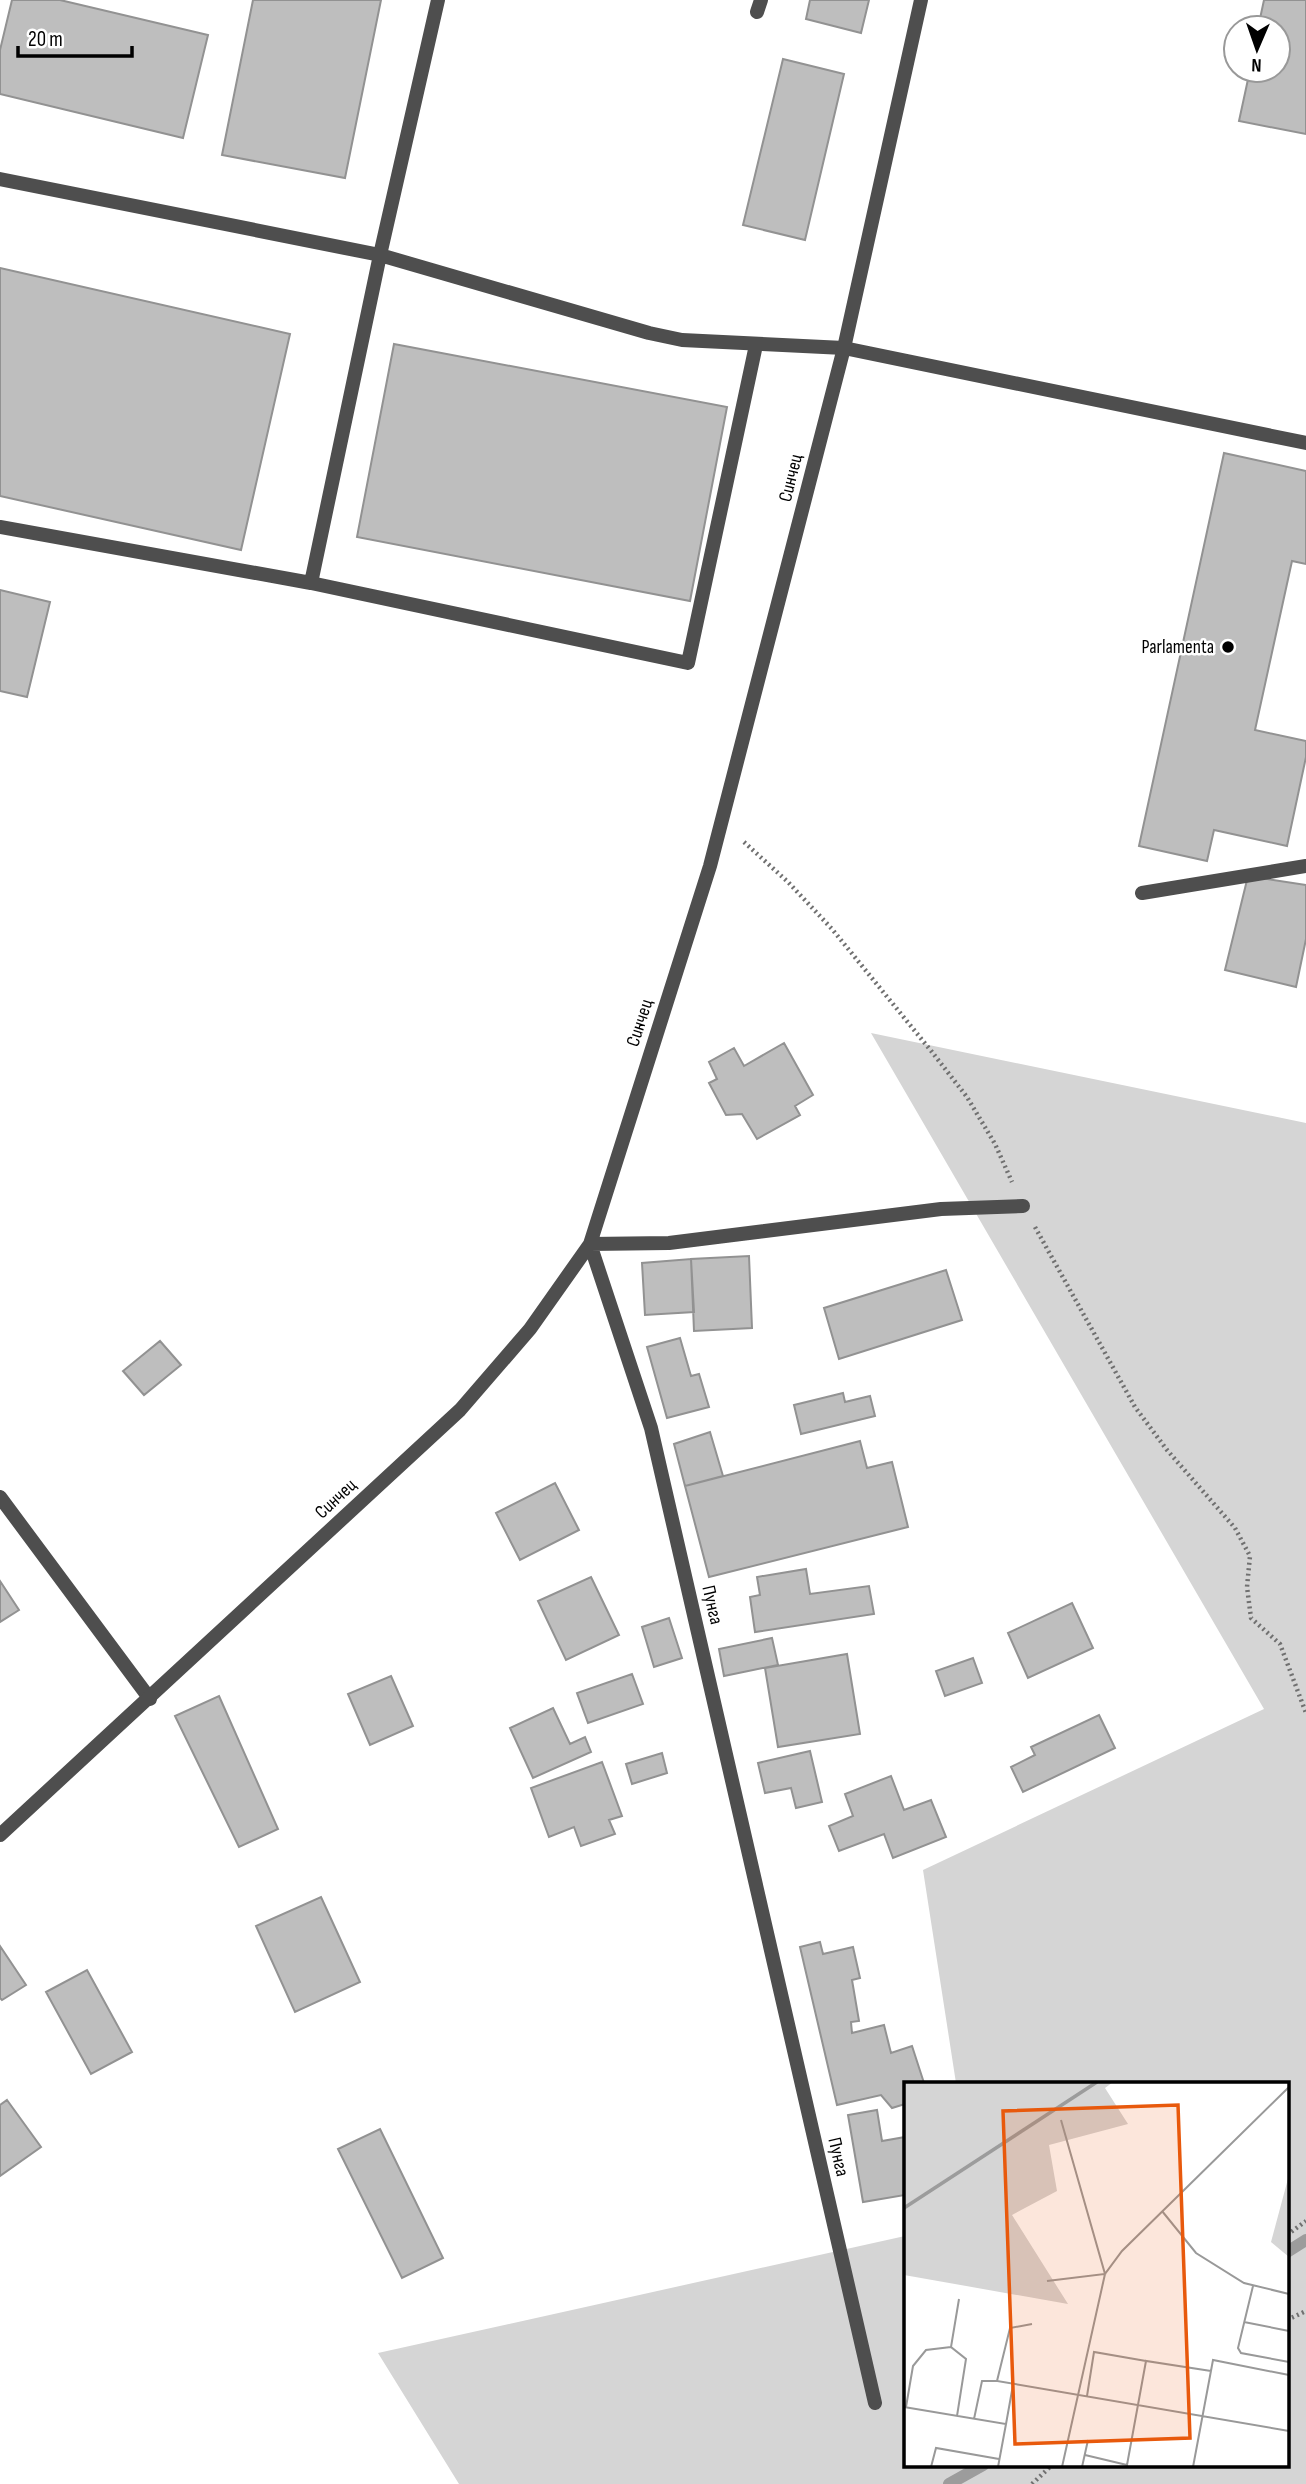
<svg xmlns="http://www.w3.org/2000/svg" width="1306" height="2484" viewBox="0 0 1306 2484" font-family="'Sofia Sans Condensed',sans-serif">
	<rect width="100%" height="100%" fill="#fff"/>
	<path fill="#d5d5d5" d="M 871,1033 L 1306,1123 L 1306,2484 L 459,2484 L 378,2353 L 905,2236 L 905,2465 L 1287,2465 L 1287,2083 L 956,2083 L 923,1870 L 1264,1709 Z"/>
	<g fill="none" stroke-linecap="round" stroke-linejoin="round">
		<path stroke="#9c9c9c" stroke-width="12" d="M 1287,2252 L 1306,2240
			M 949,2484 L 983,2465"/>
	</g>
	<path fill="#bebebe" stroke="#929292" stroke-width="2" d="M 12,0 L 60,0 L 208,35 L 183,138 L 0,94 L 0,50 Z
		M 253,0 L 381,0 L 345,178 L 222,155 Z
		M 810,0 L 869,0 L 861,33 L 806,19 Z
		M 1264,0 L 1306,0 L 1306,134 L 1239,121 L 1250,70 L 1278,70 L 1278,28 L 1258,28 Z
		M 783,59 L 844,74 L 805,240 L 743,225 Z
		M 0,268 L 290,334 L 241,550 L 0,496 Z
		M 394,344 L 727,407 L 690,601 L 357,537 Z
		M 1224,453 L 1306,471 L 1306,564 L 1292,561 L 1255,730 L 1306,741 L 1306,757 L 1287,846 L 1214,830 L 1207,861 L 1139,846 Z
		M 0,590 L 50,602 L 27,697 L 0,691 Z
		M 1248,876 L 1306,885 L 1306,939 L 1296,987 L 1225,970 Z
		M 784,1043 L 813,1095 L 795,1106 L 800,1115 L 757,1139 L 742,1114 L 726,1115 L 709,1083 L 717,1079 L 709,1062 L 734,1048 L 744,1066 Z
		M 749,1256 L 752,1328 L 694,1331 L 691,1259 Z
		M 691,1259 L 694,1312 L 645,1315 L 642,1263 Z
		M 946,1270 L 962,1320 L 839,1359 L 824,1308 Z
		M 680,1338 L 691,1376 L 699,1374 L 709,1407 L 667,1418 L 647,1347 Z
		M 160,1341 L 181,1365 L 144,1395 L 123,1371 Z
		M 843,1393 L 845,1402 L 870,1396 L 875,1416 L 801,1434 L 794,1405 Z
		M 710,1432 L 723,1476 L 685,1486 L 674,1444 Z
		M 860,1441 L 867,1468 L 892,1462 L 908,1527 L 709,1577 L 685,1486 Z
		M 555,1483 L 579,1530 L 520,1560 L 496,1513 Z
		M 806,1569 L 810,1594 L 869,1586 L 874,1614 L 755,1632 L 750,1597 L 760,1595 L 757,1577 Z
		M 591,1577 L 619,1635 L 566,1660 L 538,1601 Z
		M 0,1581 L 19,1610 L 0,1622 Z
		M 1072,1603 L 1093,1648 L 1028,1678 L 1008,1633 Z
		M 669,1618 L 682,1658 L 654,1667 L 642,1627 Z
		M 772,1638 L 778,1665 L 724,1676 L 719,1649 Z
		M 847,1654 L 860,1734 L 778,1747 L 765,1668 Z
		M 973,1658 L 982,1683 L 945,1696 L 936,1671 Z
		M 632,1674 L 643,1704 L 588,1723 L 577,1693 Z
		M 391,1676 L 413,1726 L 370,1745 L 348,1694 Z
		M 219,1696 L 278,1829 L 239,1847 L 175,1716 Z
		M 553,1708 L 570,1744 L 585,1737 L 591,1752 L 533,1778 L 510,1728 Z
		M 1099,1715 L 1115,1748 L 1023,1792 L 1011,1767 L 1035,1755 L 1031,1747 Z
		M 810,1751 L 822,1802 L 796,1808 L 791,1788 L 765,1793 L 758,1763 Z
		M 662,1753 L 667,1773 L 632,1784 L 626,1764 Z
		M 602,1762 L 622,1816 L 609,1820 L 615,1834 L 581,1846 L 574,1827 L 549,1837 L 531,1788 Z
		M 891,1776 L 904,1810 L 931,1800 L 946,1837 L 893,1858 L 884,1834 L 839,1851 L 829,1826 L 853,1816 L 845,1794 Z
		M 321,1897 L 360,1982 L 295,2012 L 256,1926 Z
		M 820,1942 L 823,1954 L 853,1947 L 860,1978 L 852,1980 L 859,2021 L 851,2022 L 852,2033 L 884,2025 L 891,2053 L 912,2046 L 924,2083 L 905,2083 L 905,2104 L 892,2108 L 881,2095 L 837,2105 L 800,1947 Z
		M 0,1946 L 26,1985 L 2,2000 L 0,1998 Z
		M 87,1970 L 132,2052 L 91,2074 L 46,1992 Z
		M 7,2100 L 41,2147 L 0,2176 L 0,2105 Z
		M 877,2110 L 882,2141 L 905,2137 L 905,2195 L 863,2202 L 848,2115 Z
		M 380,2129 L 443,2258 L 402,2278 L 338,2149 Z"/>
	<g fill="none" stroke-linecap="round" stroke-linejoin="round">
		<path stroke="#707070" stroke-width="4.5" stroke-dasharray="2 3.5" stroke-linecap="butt" d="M 744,842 L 788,882 L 832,929 L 932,1052 L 967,1097 L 995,1144 L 1012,1182
			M 1035,1227 L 1135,1407 L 1167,1450 L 1235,1528 L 1250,1556 L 1247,1587 L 1251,1618 L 1280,1644 L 1306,1713
			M 1287,2235 L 1306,2221
			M 1287,2320 L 1306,2311
			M 1032,2484 L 1052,2465"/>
		<path stroke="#4e4e4e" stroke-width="14" d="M 757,12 L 761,0
			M 0,179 L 380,255 L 649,333 L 682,340 L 844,348 L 1306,443
			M 0,527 L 311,583 L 380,255 L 438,0
			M 311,583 L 688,663 L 756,345
			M 1142,893 L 1306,866
			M 0,1497 L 150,1699"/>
		<path stroke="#4e4e4e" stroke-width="14" d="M 0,1835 L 460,1410 L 530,1329 L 590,1244 L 710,866 L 844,348 L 921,0
			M 875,2403 L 651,1428 L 590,1244 L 669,1243 L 941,1209 L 1023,1206"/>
	</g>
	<circle fill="#000" stroke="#fff" stroke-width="2.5" cx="1228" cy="647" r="7"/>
	<g text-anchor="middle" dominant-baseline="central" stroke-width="5" stroke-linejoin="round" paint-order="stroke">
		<g font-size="19" fill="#000" stroke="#fff">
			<text transform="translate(791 478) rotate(-76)">Синчец</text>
			<text transform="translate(640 1023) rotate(-72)">Синчец</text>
			<text transform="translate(336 1499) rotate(-43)">Синчец</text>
			<text transform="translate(712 1605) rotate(77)">Пунга</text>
			<text transform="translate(838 2157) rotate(77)">Пунга</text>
		</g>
		<g font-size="19" fill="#000" stroke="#fff" text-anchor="end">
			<text x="1214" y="647">Parlamenta</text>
		</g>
	</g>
	<g transform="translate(904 2082)">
		<rect width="385" height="385" fill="#fff"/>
		<path d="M 0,0 L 209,0 L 201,6 L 224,42 L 145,63 L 153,109 L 108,133 L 164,222 L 0,193 ZM 385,93 L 385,175 L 367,160 Z" fill="#d5d5d5"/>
		<path fill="none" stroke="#9c9c9c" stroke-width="3.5" d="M 0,126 L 193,0"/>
		<path fill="none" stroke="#999" stroke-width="2" d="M 258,129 L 292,171 L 340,201 L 385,212M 143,199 L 201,192 L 157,38M 349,204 L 334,266 L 337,271 L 385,280M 340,240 L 385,249M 128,242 L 106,246 L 93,299 L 385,349M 183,314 L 190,270 L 242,279M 0,325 L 102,342 L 94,385M 2,325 L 9,284 L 22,268 L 47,265M 53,334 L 62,277 L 47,265 L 55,217M 70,337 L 78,299 L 93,299M 102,342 L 109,303M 181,373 L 223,383 L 242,279 L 307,289M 27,385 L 32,366 L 95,377M 158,385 L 201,192 L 218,169 L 385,5M 178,385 L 184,358M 289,385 L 309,278 L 385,293"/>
		<path fill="#e8590c" fill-opacity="0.15" stroke="#e8590c" stroke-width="3.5" d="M 274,23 L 286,356 L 111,362 L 99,29 Z"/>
		<rect width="385" height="385" fill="none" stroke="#000" stroke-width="3.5"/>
	</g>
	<g transform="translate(1257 49) rotate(182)"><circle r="33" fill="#ffffff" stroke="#999999" stroke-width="2"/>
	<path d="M0-5L12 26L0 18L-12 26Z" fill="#000000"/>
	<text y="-10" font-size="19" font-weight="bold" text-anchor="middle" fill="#000000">N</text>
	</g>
	<path d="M18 46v10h114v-10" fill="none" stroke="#000000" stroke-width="3.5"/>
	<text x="28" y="46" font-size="21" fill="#000000" stroke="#ffffff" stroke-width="5" paint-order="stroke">20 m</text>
</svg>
